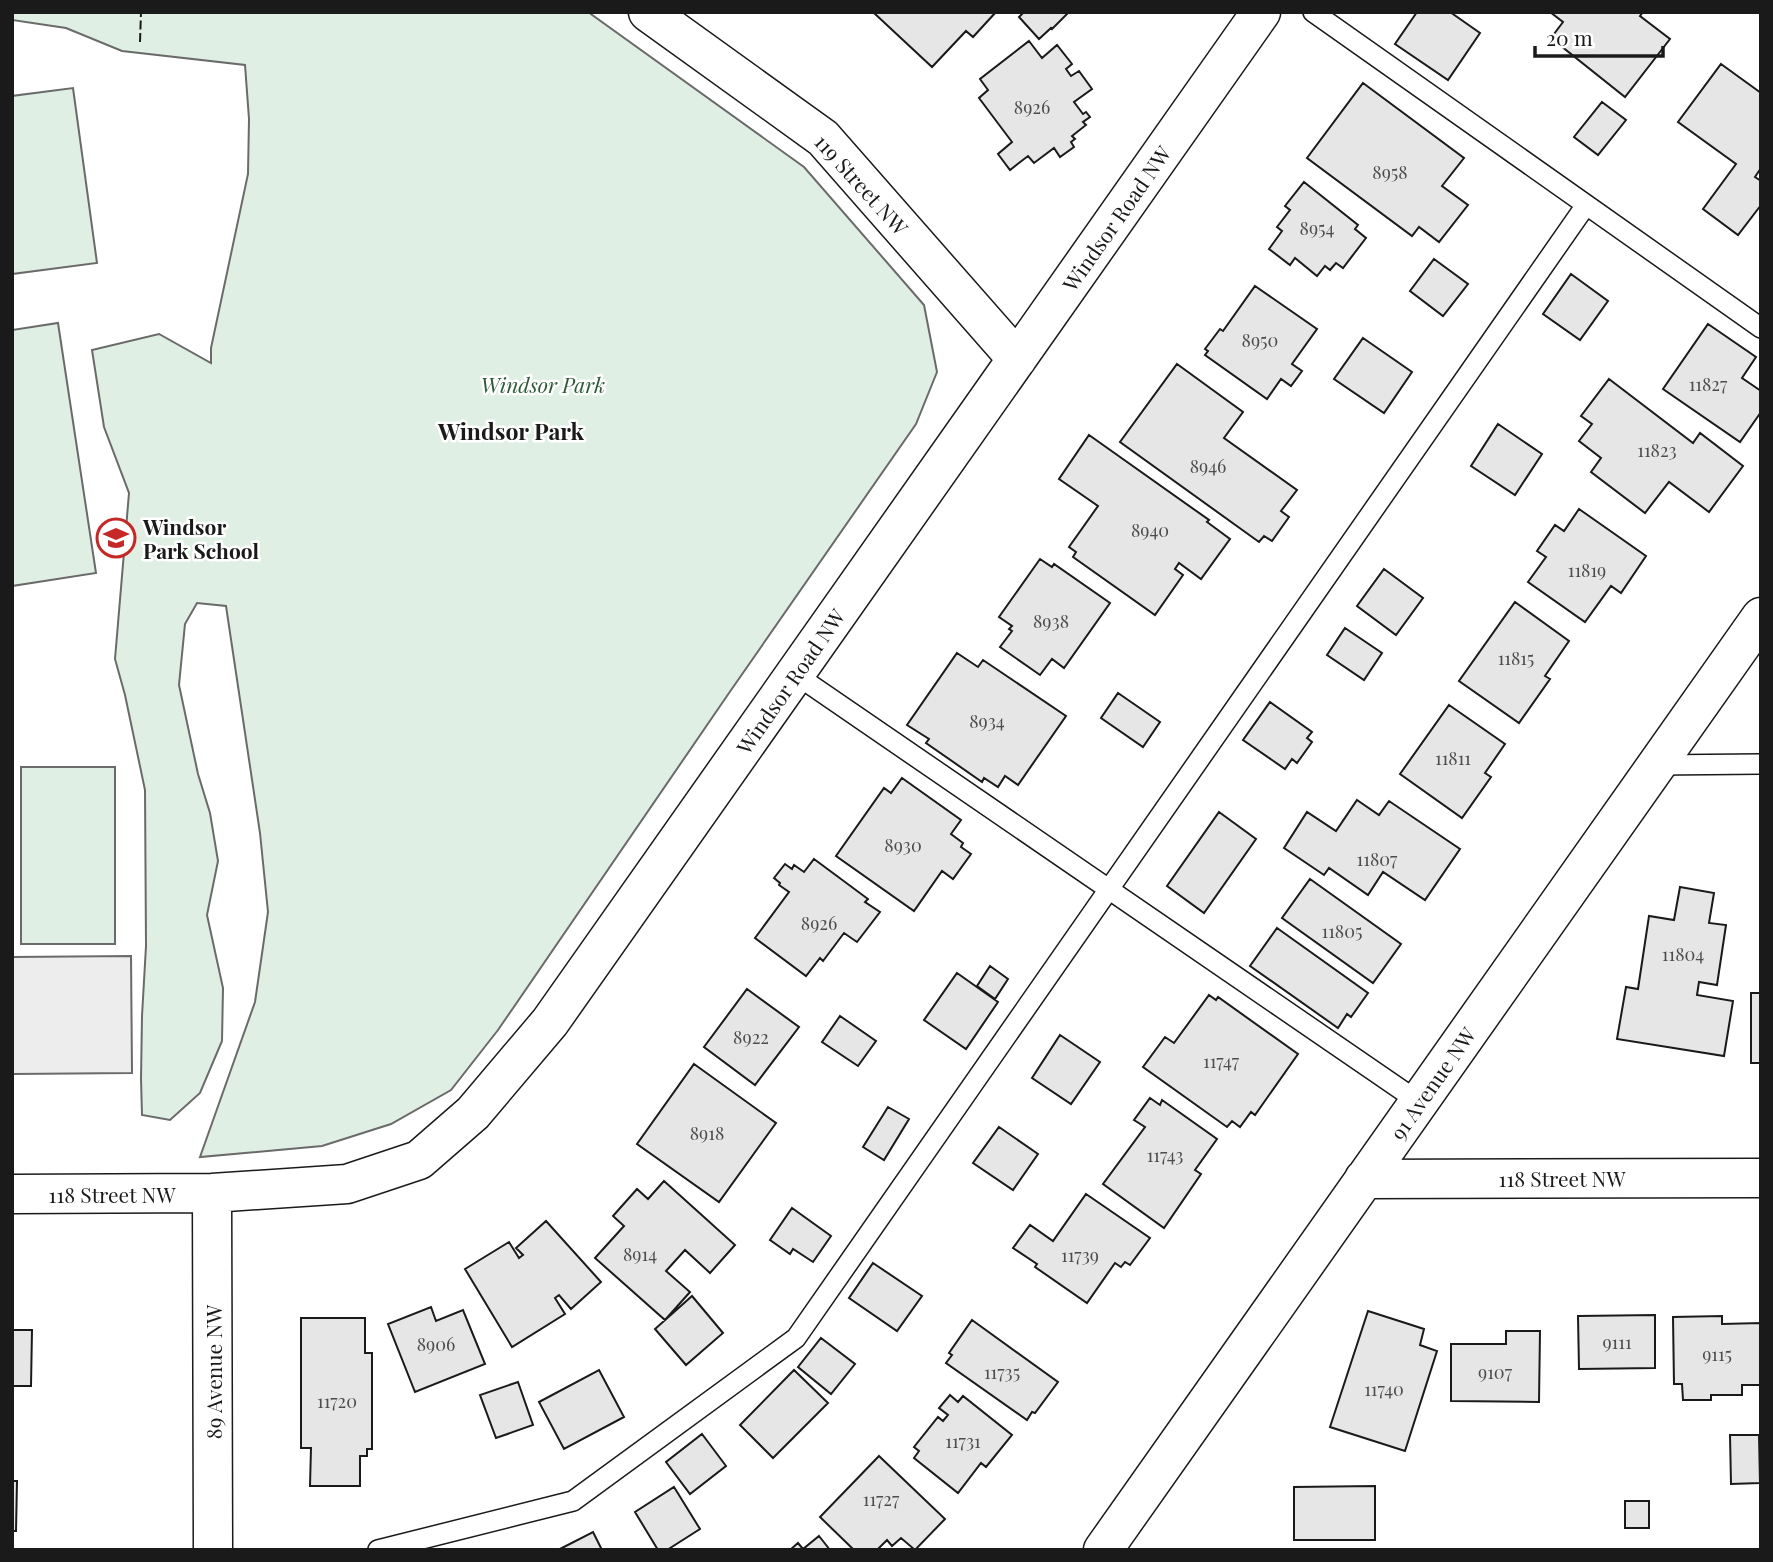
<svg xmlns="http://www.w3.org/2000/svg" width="1773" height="1562" viewBox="0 0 1773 1562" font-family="'Playfair Display',serif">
	<rect width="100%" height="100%" fill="#fff"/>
	<path fill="#e0efe3" stroke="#6a6a6a" stroke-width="2" d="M 12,12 L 588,12 L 804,167 L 924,305 L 937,372 L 916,424 L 729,693 L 498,1030 L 451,1090 L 391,1124 L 322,1146 L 200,1157 L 255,1002 L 268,912 L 260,833 L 226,606 L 197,603 L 185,624 L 179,685 L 198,774 L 210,813 L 218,861 L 207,915 L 223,988 L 222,1041 L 200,1093 L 170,1120 L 142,1115 L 141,1079 L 142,1016 L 146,946 L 145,790 L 125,695 L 115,659 L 129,493 L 104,427 L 92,350 L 159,334 L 211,363 L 211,348 L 248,174 L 249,119 L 245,65 L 122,51 L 66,28 L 12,20 Z
		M 73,88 L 97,263 L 12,274 L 12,96 Z
		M 58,323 L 96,573 L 12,586 L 12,330 Z
		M 21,767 L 115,767 L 115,944 L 21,944 Z"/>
	<path fill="#ededed" stroke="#6a6a6a" stroke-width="2" d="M 131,956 L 132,1073 L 12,1074 L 12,957 Z"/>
	<path fill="#e6e6e6" stroke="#1a1a1a" stroke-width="2" d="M 996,12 L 973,37 L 966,31 L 932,67 L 874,13 Z
		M 1024,12 L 1069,12 L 1052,29 L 1051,28 L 1039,39 L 1019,17 Z
		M 1417,12 L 1450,12 L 1480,33 L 1448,80 L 1395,44 Z
		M 1550,12 L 1643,12 L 1640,16 L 1670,39 L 1625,97 L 1551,38 L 1563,22 Z
		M 1029,41 L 1042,58 L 1057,45 L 1072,64 L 1066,69 L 1071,76 L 1079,71 L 1092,89 L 1074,102 L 1083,114 L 1086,112 L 1090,117 L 1083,122 L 1086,125 L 1072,136 L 1075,139 L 1071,142 L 1074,147 L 1060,157 L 1054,148 L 1034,163 L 1028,156 L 1010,170 L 998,154 L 1012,142 L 979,98 L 988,90 L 980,79 Z
		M 1721,64 L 1761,93 L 1761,168 L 1755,177 L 1761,181 L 1761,205 L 1738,235 L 1703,209 L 1736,164 L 1678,122 Z
		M 1363,83 L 1464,158 L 1442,186 L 1468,205 L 1439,242 L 1419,227 L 1412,236 L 1307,158 Z
		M 1602,102 L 1626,120 L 1598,155 L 1574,137 Z
		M 1304,182 L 1358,225 L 1355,229 L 1366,238 L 1343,268 L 1336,263 L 1330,270 L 1325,266 L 1317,276 L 1295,258 L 1290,265 L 1269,249 L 1282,231 L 1277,227 L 1290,210 L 1285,206 Z
		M 1434,259 L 1468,284 L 1443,316 L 1410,291 Z
		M 1571,274 L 1608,301 L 1580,340 L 1543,314 Z
		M 1255,286 L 1317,329 L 1292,364 L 1302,371 L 1291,386 L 1281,379 L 1267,399 L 1205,355 L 1208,351 L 1205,349 L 1220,329 L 1223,331 Z
		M 1708,324 L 1756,357 L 1742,378 L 1761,391 L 1761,412 L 1740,442 L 1663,389 Z
		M 1363,338 L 1412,372 L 1384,413 L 1334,379 Z
		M 1177,364 L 1243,412 L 1224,438 L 1297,490 L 1281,511 L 1289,517 L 1272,541 L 1264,536 L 1259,542 L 1120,442 Z
		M 1609,379 L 1693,443 L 1700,433 L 1743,466 L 1709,512 L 1669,482 L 1645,513 L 1591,472 L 1601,458 L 1579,441 L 1592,424 L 1581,416 Z
		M 1498,424 L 1542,454 L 1515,495 L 1471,466 Z
		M 1089,435 L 1209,520 L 1207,522 L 1230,539 L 1201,579 L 1179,563 L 1175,569 L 1183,575 L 1155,615 L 1073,557 L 1076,552 L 1069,547 L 1098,506 L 1059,479 Z
		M 1579,509 L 1646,556 L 1621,593 L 1611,586 L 1585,622 L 1528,582 L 1546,557 L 1537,551 L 1555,525 L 1564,531 Z
		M 1040,559 L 1052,567 L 1054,564 L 1110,603 L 1064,668 L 1052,659 L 1040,675 L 1000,647 L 1012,631 L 1009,629 L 1012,626 L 999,617 Z
		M 1384,569 L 1423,598 L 1396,635 L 1357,606 Z
		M 1515,602 L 1569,641 L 1545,676 L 1550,679 L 1519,723 L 1459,681 Z
		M 1345,628 L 1382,653 L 1364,680 L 1327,655 Z
		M 957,653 L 978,667 L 983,660 L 1066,716 L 1018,785 L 1005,776 L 998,787 L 984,778 L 982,782 L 926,743 L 929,739 L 907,725 Z
		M 1118,693 L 1160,722 L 1143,747 L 1101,718 Z
		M 1270,702 L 1312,732 L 1307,738 L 1312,742 L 1297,763 L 1292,759 L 1285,769 L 1243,740 Z
		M 1449,705 L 1505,744 L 1485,773 L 1491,777 L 1462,818 L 1400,774 Z
		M 902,778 L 961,820 L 951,834 L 963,843 L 961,847 L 971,854 L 953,879 L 942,871 L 914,911 L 836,856 L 884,788 L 891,793 Z
		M 1357,800 L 1379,815 L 1389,801 L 1460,849 L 1425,900 L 1383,872 L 1368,895 L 1329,868 L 1324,875 L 1284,848 L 1307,812 L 1336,831 Z
		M 1219,812 L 1256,839 L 1204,913 L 1167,886 Z
		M 814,859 L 868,899 L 865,902 L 880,912 L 857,942 L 844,933 L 823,961 L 820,958 L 806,976 L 755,938 L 789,892 L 779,885 L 780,883 L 774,878 L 785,864 L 792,869 L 794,865 L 804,872 Z
		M 1310,879 L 1401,944 L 1373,983 L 1282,918 Z
		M 1680,887 L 1714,893 L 1709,923 L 1726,925 L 1717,985 L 1699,982 L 1697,995 L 1733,1001 L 1724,1056 L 1617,1039 L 1626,987 L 1638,989 L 1649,916 L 1674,920 Z
		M 1277,928 L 1368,993 L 1351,1017 L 1347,1014 L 1338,1028 L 1250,966 Z
		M 990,966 L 1008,979 L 995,999 L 977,986 Z
		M 957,973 L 998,1002 L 966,1049 L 924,1020 Z
		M 747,989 L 799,1027 L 755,1085 L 704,1047 Z
		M 1751,993 L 1761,993 L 1761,1063 L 1751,1063 Z
		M 1209,995 L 1216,1000 L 1218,997 L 1298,1054 L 1255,1115 L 1251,1112 L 1240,1127 L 1232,1121 L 1227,1127 L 1143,1067 L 1165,1037 L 1174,1043 Z
		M 840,1016 L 876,1041 L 858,1066 L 822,1042 Z
		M 1060,1035 L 1100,1062 L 1071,1104 L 1032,1078 Z
		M 694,1064 L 776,1123 L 719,1202 L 637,1144 Z
		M 1150,1098 L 1160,1105 L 1162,1100 L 1217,1139 L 1195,1170 L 1201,1174 L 1164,1228 L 1103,1184 L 1145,1127 L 1134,1120 Z
		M 888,1107 L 909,1119 L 884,1160 L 863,1147 Z
		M 999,1127 L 1038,1154 L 1013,1190 L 973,1163 Z
		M 664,1181 L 735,1245 L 710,1273 L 685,1250 L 666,1271 L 690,1292 L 665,1320 L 595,1258 L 624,1226 L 613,1216 L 637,1189 L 648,1199 Z
		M 1086,1194 L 1150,1238 L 1130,1265 L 1125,1262 L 1121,1267 L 1115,1263 L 1087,1303 L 1035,1267 L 1037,1264 L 1013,1248 L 1030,1225 L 1053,1241 Z
		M 792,1208 L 831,1236 L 813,1262 L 793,1249 L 790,1254 L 770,1240 Z
		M 546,1221 L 601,1282 L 571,1309 L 559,1295 L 555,1298 L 565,1314 L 512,1347 L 465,1269 L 509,1242 L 519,1258 L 523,1255 L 516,1248 Z
		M 873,1263 L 922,1296 L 897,1331 L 849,1298 Z
		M 692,1296 L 723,1333 L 686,1365 L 655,1329 Z
		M 431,1307 L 436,1321 L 463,1310 L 485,1364 L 415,1392 L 388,1324 Z
		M 1368,1311 L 1424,1329 L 1420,1345 L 1437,1351 L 1405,1451 L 1330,1427 Z
		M 1655,1315 L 1655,1368 L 1579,1369 L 1578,1316 Z
		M 1722,1316 L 1722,1324 L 1761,1323 L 1761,1385 L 1742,1385 L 1742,1395 L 1711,1395 L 1711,1400 L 1683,1400 L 1682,1384 L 1674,1384 L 1673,1317 Z
		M 301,1318 L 365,1318 L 365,1353 L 372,1353 L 372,1449 L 367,1449 L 367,1456 L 360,1456 L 360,1486 L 310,1486 L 311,1448 L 301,1448 Z
		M 972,1320 L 1058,1382 L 1035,1413 L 1032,1412 L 1027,1420 L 946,1363 L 952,1355 L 949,1353 Z
		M 12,1330 L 32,1330 L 31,1386 L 13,1386 L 12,1445 Z
		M 1506,1331 L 1540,1331 L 1539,1402 L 1451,1401 L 1451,1344 L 1506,1344 Z
		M 821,1338 L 855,1364 L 831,1394 L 798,1367 Z
		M 599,1370 L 624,1417 L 564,1449 L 539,1402 Z
		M 794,1370 L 828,1403 L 773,1458 L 740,1425 Z
		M 518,1382 L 533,1425 L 496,1438 L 480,1395 Z
		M 950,1395 L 958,1402 L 963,1396 L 1012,1435 L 986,1467 L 981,1463 L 958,1493 L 914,1458 L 919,1451 L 914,1447 L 938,1417 L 943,1421 L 948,1415 L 939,1408 Z
		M 702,1434 L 726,1466 L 690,1494 L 666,1462 Z
		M 1730,1435 L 1759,1435 L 1760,1483 L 1731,1484 Z
		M 879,1456 L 945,1519 L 915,1550 L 901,1538 L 892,1546 L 887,1540 L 877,1550 L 854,1550 L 820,1517 Z
		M 12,1481 L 17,1481 L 16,1531 L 12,1531 Z
		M 1375,1486 L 1375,1540 L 1294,1540 L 1294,1487 Z
		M 674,1487 L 700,1529 L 667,1550 L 658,1550 L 635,1512 Z
		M 1625,1501 L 1649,1501 L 1649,1528 L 1625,1528 Z
		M 593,1532 L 602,1550 L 558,1550 Z
		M 819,1536 L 830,1550 L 790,1550 L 798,1543 L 803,1549 Z"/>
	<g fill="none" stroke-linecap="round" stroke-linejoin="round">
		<defs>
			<path id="lane" d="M 1313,12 L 1761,328
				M 795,674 L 1419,1102
				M 1656,765 L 1761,764
				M 378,1550 L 573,1501 L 796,1338 L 1586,205"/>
			<path id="street" d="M 648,12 L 823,138 L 1017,359
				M 1364,1179 L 1761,1178
				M 212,1193 L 213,1550
				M 12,1194 L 212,1193 L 347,1184 L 419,1160 L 473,1113 L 550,1022 L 1261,12
				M 1103,1550 L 1761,617"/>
		</defs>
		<use href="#lane" stroke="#1a1a1a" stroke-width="22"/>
		<use href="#street" stroke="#1a1a1a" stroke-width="41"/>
		<use href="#lane" stroke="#fff" stroke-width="19"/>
		<use href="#street" stroke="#fff" stroke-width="38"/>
		<path stroke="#1a1a1a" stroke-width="2" stroke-dasharray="9 3.5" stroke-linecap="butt" d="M 140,42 L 141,12"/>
	</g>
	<defs>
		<symbol id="school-ring" viewBox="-11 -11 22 22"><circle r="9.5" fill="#fff" stroke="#c62828" stroke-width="1.5"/><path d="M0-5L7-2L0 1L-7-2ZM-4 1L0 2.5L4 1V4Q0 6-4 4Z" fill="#c62828"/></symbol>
	</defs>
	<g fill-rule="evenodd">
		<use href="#school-ring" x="94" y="516" width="44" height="44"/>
	</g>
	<g text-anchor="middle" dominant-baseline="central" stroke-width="5" stroke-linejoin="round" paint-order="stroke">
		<g font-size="18" fill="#4d4d4d">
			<text x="1032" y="107">8926</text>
			<text x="1390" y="172">8958</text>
			<text x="1317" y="228">8954</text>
			<text x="1260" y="340">8950</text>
			<text x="1708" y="384">11827</text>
			<text x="1657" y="450">11823</text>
			<text x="1208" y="466">8946</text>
			<text x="1150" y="530">8940</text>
			<text x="1587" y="570">11819</text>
			<text x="1051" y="621">8938</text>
			<text x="1516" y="658">11815</text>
			<text x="987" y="721">8934</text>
			<text x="1453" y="758">11811</text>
			<text x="903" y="845">8930</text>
			<text x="1377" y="859">11807</text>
			<text x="819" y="923">8926</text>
			<text x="1342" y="931">11805</text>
			<text x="1683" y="954">11804</text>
			<text x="751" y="1037">8922</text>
			<text x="1221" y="1061">11747</text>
			<text x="707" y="1133">8918</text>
			<text x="1165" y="1155">11743</text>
			<text x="640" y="1254">8914</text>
			<text x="1080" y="1255">11739</text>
			<text x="1617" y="1342">9111</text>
			<text x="436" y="1344">8906</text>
			<text x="1717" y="1354">9115</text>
			<text x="1002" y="1372">11735</text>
			<text x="1495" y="1372">9107</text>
			<text x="1384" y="1389">11740</text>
			<text x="337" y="1401">11720</text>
			<text x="963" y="1441">11731</text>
			<text x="881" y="1499">11727</text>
		</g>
		<g font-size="21" fill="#1a1a1a" stroke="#fff">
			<text transform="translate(862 184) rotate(48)">119 Street NW</text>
			<text transform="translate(1116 218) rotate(-55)">Windsor Road NW</text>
			<text transform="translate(790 681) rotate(-55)">Windsor Road NW</text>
			<text transform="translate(1432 1083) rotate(-55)">91 Avenue NW</text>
			<text x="1562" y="1178">118 Street NW</text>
			<text x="112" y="1194">118 Street NW</text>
			<text transform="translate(213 1372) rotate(-90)">89 Avenue NW</text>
		</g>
		<g font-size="21" font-style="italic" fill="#2b5a34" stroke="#fff">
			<text x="543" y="384">Windsor Park</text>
		</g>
		<g font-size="21" font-weight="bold" fill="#1a1a1a" stroke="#fff" text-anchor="start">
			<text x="143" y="526">Windsor<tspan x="143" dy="24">Park School</tspan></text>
		</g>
		<g font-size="23" font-weight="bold" fill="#1a1a1a" stroke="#fff">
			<text x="511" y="430">Windsor Park</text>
		</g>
	</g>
	<rect width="1773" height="1562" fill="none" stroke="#1a1a1a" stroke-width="28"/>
	<path d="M1535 46v10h128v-10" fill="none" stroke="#1a1a1a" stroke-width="3.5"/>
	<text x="1546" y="46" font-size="21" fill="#1a1a1a" stroke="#ffffff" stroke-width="5" paint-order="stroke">20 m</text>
</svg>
